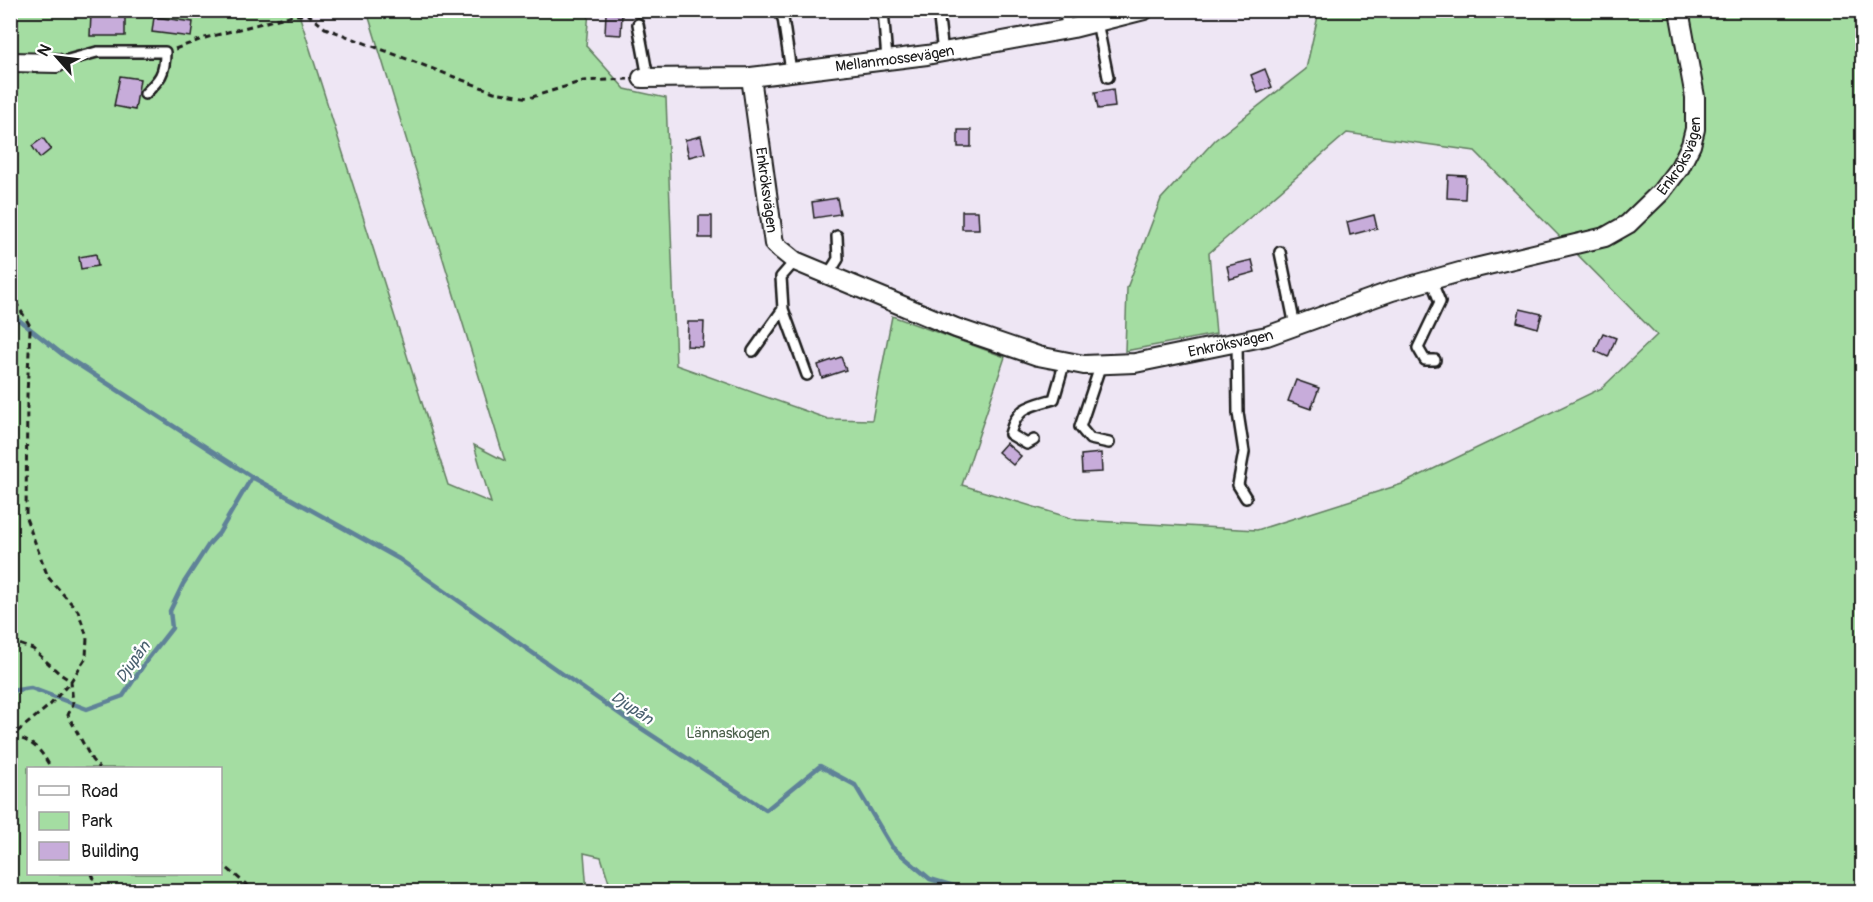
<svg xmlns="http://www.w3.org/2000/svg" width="1873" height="902" viewBox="0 0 1873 902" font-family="Pangolin,sans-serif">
	<rect width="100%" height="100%" fill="#eee6f4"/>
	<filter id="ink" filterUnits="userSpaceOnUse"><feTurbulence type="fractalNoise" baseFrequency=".0167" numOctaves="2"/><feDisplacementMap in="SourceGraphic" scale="12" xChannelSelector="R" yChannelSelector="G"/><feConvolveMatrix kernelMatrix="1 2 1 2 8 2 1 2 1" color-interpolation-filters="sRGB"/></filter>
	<g filter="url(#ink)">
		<path fill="#a4dda2" stroke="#607c5f" stroke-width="1.5" fill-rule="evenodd" d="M 10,11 L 298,11 L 448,485 L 491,503 L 474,445 L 505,461 L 367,11 L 589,11 L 586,46 L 625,89 L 666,98 L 676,365 L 828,419 L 872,420 L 892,316 L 1005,357 L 962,485 L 1077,520 L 1257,530 L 1402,484 L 1602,388 L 1657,335 L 1475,151 L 1347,133 L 1209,253 L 1216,334 L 1125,351 L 1127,288 L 1161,199 L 1215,140 L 1306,69 L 1318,16 L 1316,11 L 1862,11 L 1862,891 L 612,892 L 601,857 L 584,853 L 587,891 L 11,891 ZM 28,768 L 220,768 L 220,874 L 28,874 Z"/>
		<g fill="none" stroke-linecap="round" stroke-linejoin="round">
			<path stroke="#5f8298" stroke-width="4.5" d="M 10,313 L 62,354 L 252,477 L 399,559 L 624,717 L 766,810 L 820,766 L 855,785 L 892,847 L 930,879 L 974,892
				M 10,691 L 31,688 L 87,709 L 123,696 L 147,660 L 172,628 L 170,611 L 183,584 L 209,544 L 219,533 L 252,477"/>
		</g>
		<path fill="#c7acda" stroke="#1c1c1c" stroke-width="1.5" d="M 606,13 L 622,14 L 621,35 L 605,34 Z
			M 91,14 L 125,15 L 125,36 L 90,36 Z
			M 154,17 L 193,22 L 191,37 L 152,32 Z
			M 1265,69 L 1272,87 L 1258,93 L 1251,75 Z
			M 120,76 L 140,79 L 135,110 L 114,106 Z
			M 1113,89 L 1115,107 L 1098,109 L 1095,92 Z
			M 958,130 L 971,130 L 971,147 L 958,147 Z
			M 701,136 L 705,153 L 689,157 L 685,140 Z
			M 43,138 L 51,149 L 40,158 L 32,146 Z
			M 1448,175 L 1466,176 L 1465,199 L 1447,198 Z
			M 837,198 L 840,214 L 814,218 L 812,202 Z
			M 962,211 L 978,211 L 979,229 L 962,229 Z
			M 1374,215 L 1377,228 L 1350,235 L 1347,222 Z
			M 699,216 L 712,216 L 712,238 L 699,238 Z
			M 96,254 L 98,266 L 81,269 L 79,257 Z
			M 1252,260 L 1255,272 L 1230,279 L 1227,266 Z
			M 1520,309 L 1542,314 L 1538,328 L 1517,322 Z
			M 688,322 L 704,322 L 703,347 L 687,346 Z
			M 1603,333 L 1616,338 L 1608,357 L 1595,351 Z
			M 841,357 L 846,370 L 822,378 L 818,365 Z
			M 1296,380 L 1319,388 L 1311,409 L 1288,401 Z
			M 1006,443 L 1021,456 L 1013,465 L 998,452 Z
			M 1101,453 L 1102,472 L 1082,473 L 1081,455 Z"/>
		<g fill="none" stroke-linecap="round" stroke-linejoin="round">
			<defs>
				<path id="lane" d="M 777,10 L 783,18 L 791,71
					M 883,10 L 887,59
					M 938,10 L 943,53
					M 1064,10 L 1068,29
					M 1097,22 L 1108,77
					M 638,24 L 648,78
					M 57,63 L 97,52 L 165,52 C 165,74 160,79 145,94
					M 1280,252 L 1295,326
					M 795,261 L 781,277 L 783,309 L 807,375
					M 828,275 L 838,259 L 837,236
					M 1431,280 L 1440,302 L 1418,348 L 1425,360 L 1435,360
					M 1237,343 L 1238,413 L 1244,452 L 1238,485 L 1246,498
					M 753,351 L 783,309
					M 1101,364 L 1080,427 L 1090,439 L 1109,443
					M 1034,440 L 1027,444 L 1010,434 C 1017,407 1029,406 1054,399 L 1065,361"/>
				<g id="street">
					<path d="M 10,62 L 57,63"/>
					<path id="s1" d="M 751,77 L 774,244 L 795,261 L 956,328 L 1038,356 L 1084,365 L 1135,363 L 1267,336 L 1392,291 L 1467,270 L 1605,237 L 1628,224 L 1661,192 L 1680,167 L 1691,145 L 1695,129 L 1695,97 L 1679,10"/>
					<path id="s2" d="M 642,78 L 751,77 L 927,55 L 1073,28 L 1144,10"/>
				</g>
			</defs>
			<use href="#lane" stroke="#1c1c1c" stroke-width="14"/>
			<use href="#street" stroke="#1c1c1c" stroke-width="22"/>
			<path stroke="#1c1c1c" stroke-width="3" stroke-dasharray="6 4.5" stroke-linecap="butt" d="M 309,15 L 314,10
				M 175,49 L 205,38 L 293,15 L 309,15 L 325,28 L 494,92 L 529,98 L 583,81 L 628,79
				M 10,293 L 29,324 L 30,330 L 27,395 L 26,518 L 48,577 L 78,611 L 87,637 L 86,658 L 71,681 L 50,705 L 12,736
				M 10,641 L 33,649 L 60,674 L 71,681 L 73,704 L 68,715 L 92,760 L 99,768
				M 12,736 C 35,742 40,749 51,768
				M 220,862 L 255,892
				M 92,874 L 99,892"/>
			<use href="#lane" stroke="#fff" stroke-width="9"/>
			<use href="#street" stroke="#fff" stroke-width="18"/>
		</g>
	</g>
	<g text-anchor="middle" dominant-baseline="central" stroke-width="4.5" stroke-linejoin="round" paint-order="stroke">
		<g font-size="15" fill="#1c1c1c" stroke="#fff">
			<text stroke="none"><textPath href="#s2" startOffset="254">Mellanmossevägen</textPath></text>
			<text stroke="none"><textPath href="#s1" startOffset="1156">Enkröksvägen</textPath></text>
			<text stroke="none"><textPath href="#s1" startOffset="114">Enkröksvägen</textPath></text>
			<text stroke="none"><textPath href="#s1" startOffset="652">Enkröksvägen</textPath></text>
		</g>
		<g font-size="15" fill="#4c604b" stroke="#fff">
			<text x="728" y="733">Lännaskogen</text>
		</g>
		<g font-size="16" font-style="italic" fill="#49606f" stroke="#fff">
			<text transform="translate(133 662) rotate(-54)">Djupån</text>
			<text transform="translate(632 708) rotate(34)">Djupån</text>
		</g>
	</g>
	<rect width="1873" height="902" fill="none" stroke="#fff" stroke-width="36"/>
	<rect x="18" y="18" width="1837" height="866" fill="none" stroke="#1c1c1c" stroke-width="2" filter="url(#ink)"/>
	<rect x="27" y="767" width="195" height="108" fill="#ffffff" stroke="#a4a4a4" stroke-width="1.5"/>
	<rect x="39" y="786" width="30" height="9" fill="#ffffff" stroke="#a4a4a4" stroke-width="1.5"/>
	<text x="81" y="797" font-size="18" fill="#1c1c1c">Road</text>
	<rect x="39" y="812" width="30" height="18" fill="#a4dda2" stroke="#a4a4a4" stroke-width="1.5"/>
	<text x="81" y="827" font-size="18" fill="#1c1c1c">Park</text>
	<rect x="39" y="842" width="30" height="18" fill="#c7acda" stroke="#a4a4a4" stroke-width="1.5"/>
	<text x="81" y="857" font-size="18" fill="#1c1c1c">Building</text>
	<g transform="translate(57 57) rotate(298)" stroke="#ffffff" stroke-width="4.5" paint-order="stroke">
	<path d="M0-4.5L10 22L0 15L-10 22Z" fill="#1c1c1c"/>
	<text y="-9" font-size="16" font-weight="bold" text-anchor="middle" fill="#1c1c1c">N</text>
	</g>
</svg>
